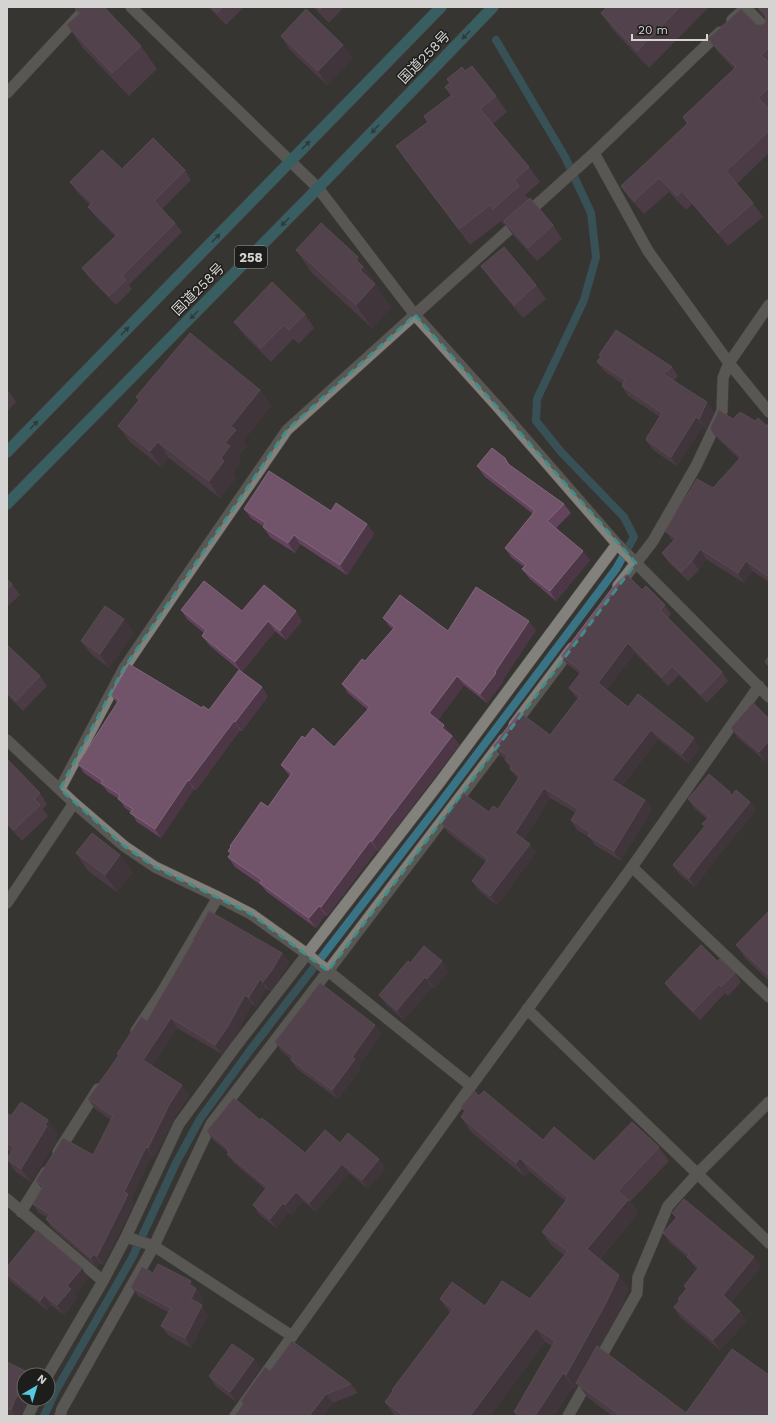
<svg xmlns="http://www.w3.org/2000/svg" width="776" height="1423" viewBox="0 0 776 1423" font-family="'Work Sans','Noto Sans JP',sans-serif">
	<rect width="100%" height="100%" fill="#373531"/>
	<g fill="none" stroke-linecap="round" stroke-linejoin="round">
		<path stroke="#397486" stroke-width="8" d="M 44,1416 L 55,1392 L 132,1258 L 176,1163 L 200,1119 L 251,1049 L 438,806 L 616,569 L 634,537 L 624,517 L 562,453 L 536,421 L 537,399 L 584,300 L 596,257 L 591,213 L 565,157 L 496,40"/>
		<defs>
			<path id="minor" d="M 131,7 L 318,188 L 415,315 L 497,406 L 617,544 L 769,697
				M 745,7 L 769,32
				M 732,20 L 747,7
				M 7,93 L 87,7
				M 594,153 L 648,251 L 729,363 L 769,412
				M 618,586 L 653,541 L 696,466 L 722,411 L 723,378 L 729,363 L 769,305
				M 514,725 L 572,648
				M 7,740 L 74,803 L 124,846 L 155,867 L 218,897 L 162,992 L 136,1031
				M 60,789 L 124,668 L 187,575 L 287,430 L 594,153 L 720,32
				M 632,867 L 769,997
				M 218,897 L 251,914 L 307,954 L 328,971 L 504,739
				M 7,903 L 74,803
				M 527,1009 L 769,1243
				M 58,1152 L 98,1089
				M 7,1199 L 103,1281
				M 21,1212 L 46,1172
				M 126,1237 L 154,1246 L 292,1336
				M 597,1364 L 637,1293 L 638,1277 L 668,1206 L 698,1173 L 769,1102
				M 48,1375 L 103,1281 L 126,1237 L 179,1124 L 236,1046 L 440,782 L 617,544
				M 28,1416 L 36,1399
				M 60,1416 L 62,1409 L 154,1246 L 211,1124 L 328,971 L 471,1086
				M 235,1416 L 471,1086 L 632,867 L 759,686
				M 568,1416 L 589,1379"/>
			<path id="trunk" d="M 7,452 L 441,7
				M 7,504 L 318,188 L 493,7"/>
		</defs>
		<use href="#minor" stroke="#555450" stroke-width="12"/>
		<use href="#trunk" stroke="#555450" stroke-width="12"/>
		<use href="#minor" stroke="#83817c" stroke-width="11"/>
		<use href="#trunk" stroke="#3c909e" stroke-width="11"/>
	</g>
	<path fill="#64435e" d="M 74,7 L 141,46 L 157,69 L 129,96 L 83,48 L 67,25 L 79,14 Z
		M 208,7 L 244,7 L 226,25 Z
		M 313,7 L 344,7 L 329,23 Z
		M 607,7 L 709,7 L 649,68 L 613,30 L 601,13 Z
		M 756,7 L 769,7 L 769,153 L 737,184 L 753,203 L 763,217 L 728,246 L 692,204 L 686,210 L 669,192 L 644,214 L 630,199 L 621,186 L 649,160 L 687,124 L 683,117 L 734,69 L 718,52 L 708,39 L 757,25 L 761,25 L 765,23 L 766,19 L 760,12 Z
		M 281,36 L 343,45 L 353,58 L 327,85 L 290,50 Z
		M 465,71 L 496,96 L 507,112 L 493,124 L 529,167 L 540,182 L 525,195 L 529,199 L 553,225 L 562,239 L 537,261 L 513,235 L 505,224 L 504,225 L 501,221 L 470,245 L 407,162 L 396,146 L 428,122 L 451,96 L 445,87 Z
		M 122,169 L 185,170 L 191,180 L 162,209 L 175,223 L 182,232 L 129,285 L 132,289 L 116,305 L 89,278 L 82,268 L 115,236 L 95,216 L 88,207 L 90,205 L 77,192 L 70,182 Z
		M 296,250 L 374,280 L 373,281 L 391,307 L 372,328 L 312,273 Z
		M 481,266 L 536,285 L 546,299 L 523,318 L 491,280 Z
		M 305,314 L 314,328 L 299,344 L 293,339 L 271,362 L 244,335 L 234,322 Z
		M 599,355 L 672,367 L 678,376 L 674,380 L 714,412 L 706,429 L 703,426 L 677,466 L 653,450 L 646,440 L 660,417 L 628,396 L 622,386 L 623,384 L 604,371 L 597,362 L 600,357 Z
		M 7,389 L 16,402 L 7,411 Z
		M 260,390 L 271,406 L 243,441 L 247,446 L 238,457 L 241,462 L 233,473 L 236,478 L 220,498 L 169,458 L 161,467 L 130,442 L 118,426 L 139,400 L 136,397 Z
		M 733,419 L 755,421 L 767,426 L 769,423 L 769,582 L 752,571 L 744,583 L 706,559 L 699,570 L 688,581 L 668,562 L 662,553 L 673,541 L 665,531 L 713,488 L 739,459 L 717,438 L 710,429 Z
		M 505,458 L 510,465 L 564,504 L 571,513 L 556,528 L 590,560 L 556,601 L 529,578 L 522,569 L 524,567 L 511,557 L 505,548 L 533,514 L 484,476 L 477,466 Z
		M 244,509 L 331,511 L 367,524 L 374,534 L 347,575 L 300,544 L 295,553 L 270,537 L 263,527 L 264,527 L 251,518 Z
		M 7,579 L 12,584 L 20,595 L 7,607 Z
		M 642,590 L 665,605 L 671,614 L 668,618 L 722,672 L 728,681 L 707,703 L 679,675 L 668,686 L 635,653 L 606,690 L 628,707 L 700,748 L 688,763 L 658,739 L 622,786 L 645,800 L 652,809 L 621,861 L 595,845 L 589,837 L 577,830 L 571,820 L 576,813 L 550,798 L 524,839 L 536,853 L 497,905 L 478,890 L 472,881 L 486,862 L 448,833 L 442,824 L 489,812 L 498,809 L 518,779 L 510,769 L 510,768 L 505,760 L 505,759 L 500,755 L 493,746 L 550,735 L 578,699 L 576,698 L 569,688 L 580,674 L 568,665 L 561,656 Z
		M 181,610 L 242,611 L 302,621 L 286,640 L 275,631 L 242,672 L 268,696 L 242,731 L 240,730 L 196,790 L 194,789 L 161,838 L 137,822 L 131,812 L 125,808 L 119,799 L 108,792 L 103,786 L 84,773 L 78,764 L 117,703 L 111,695 L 202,708 L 209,710 L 239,670 L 209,645 L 202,636 L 204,633 L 187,619 Z
		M 383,618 L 448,631 L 536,630 L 502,681 L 503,682 L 487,703 L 464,685 L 438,720 L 451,734 L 459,745 L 378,851 L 377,850 L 327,916 L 325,915 L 316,928 L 267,892 L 261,885 L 235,867 L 228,857 L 231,854 L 228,851 L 231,847 L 230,846 L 268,807 L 290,776 L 288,774 L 281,765 L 305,738 L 334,747 L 368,710 L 348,693 L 342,684 L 365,661 L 393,629 L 390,627 Z
		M 124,619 L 134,633 L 109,668 L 91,654 L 81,641 Z
		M 7,645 L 40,676 L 47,686 L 23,711 L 7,695 Z
		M 753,703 L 766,762 L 737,737 L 731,728 Z
		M 7,759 L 40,793 L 47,804 L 43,809 L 48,816 L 22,841 L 7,825 Z
		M 730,792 L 732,794 L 750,802 L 756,810 L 707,870 L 707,871 L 695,887 L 679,874 L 673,865 L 705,827 L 702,824 L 707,819 L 694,808 L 688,799 Z
		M 76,853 L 133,872 L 117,892 L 88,871 Z
		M 769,911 L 769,981 L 746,959 L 736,945 Z
		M 193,940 L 282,953 L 289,962 L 279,979 L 270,991 L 266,989 L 256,1007 L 252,1004 L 234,1038 L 222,1054 L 177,1028 L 152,1066 L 189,1095 L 176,1115 L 154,1157 L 152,1156 L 131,1199 L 134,1203 L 103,1265 L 100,1263 L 97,1267 L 52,1228 L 46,1219 L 47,1217 L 39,1213 L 33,1204 L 42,1189 L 36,1181 L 93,1155 L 111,1120 L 95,1109 L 88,1099 L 118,1056 L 117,1054 L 147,1021 L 194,941 Z
		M 717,961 L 735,973 L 741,982 L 728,996 L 725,993 L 700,1020 L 671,992 L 665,983 Z
		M 410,963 L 449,971 L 434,988 L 432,987 L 404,1020 L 386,1004 L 379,995 Z
		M 381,1034 L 359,1065 L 361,1068 L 338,1099 L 297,1069 L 291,1060 L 291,1059 L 281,1051 L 275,1042 Z
		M 479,1096 L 543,1140 L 594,1161 L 659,1147 L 669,1161 L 630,1202 L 638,1213 L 600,1259 L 629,1289 L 616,1317 L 599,1347 L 686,1413 L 732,1349 L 769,1416 L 612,1416 L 587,1397 L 578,1384 L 575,1389 L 573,1387 L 554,1416 L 517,1416 L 514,1412 L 552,1346 L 545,1342 L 490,1416 L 395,1416 L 385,1402 L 393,1392 L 392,1390 L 450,1313 L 440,1299 L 485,1306 L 530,1299 L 564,1255 L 552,1246 L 542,1232 L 565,1201 L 529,1171 L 525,1177 L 470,1131 L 461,1117 L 465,1112 L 461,1107 Z
		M 7,1113 L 11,1116 L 58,1134 L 55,1137 L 57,1140 L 31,1182 L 16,1172 L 7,1160 L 7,1158 L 11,1152 L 7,1150 Z
		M 260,1120 L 305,1153 L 340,1143 L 386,1168 L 368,1189 L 349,1173 L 316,1212 L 303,1201 L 292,1214 L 289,1212 L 276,1228 L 259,1214 L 253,1205 L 265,1189 L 234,1163 L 227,1154 L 228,1152 L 213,1140 L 207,1131 Z
		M 672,1213 L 754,1257 L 761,1267 L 731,1302 L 747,1321 L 720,1350 L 680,1317 L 674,1307 L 680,1300 L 686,1289 L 684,1286 L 697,1269 L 694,1266 L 688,1258 L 670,1243 L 663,1233 L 676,1218 Z
		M 7,1267 L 82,1268 L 88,1278 L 75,1294 L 77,1298 L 64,1315 L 51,1305 L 47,1310 L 10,1281 L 7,1276 Z
		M 153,1273 L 191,1281 L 203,1298 L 200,1304 L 208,1315 L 191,1348 L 168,1335 L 161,1326 L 168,1312 L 138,1296 L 131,1287 Z
		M 254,1359 L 260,1368 L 236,1402 L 215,1386 L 209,1376 Z
		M 7,1362 L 25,1371 L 28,1375 L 24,1375 L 24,1399 L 29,1399 L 21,1416 L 7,1416 Z
		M 270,1371 L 351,1384 L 358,1393 L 333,1403 L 323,1416 L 235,1416 L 243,1404 L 241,1401 Z"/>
	<path fill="#4d3747" d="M 343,45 L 353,58 L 327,85 L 318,71 Z
		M 358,257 L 374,280 L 373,281 L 391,307 L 372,328 L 356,305 L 360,270 L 356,260 Z
		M 260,390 L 271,406 L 243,441 L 247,446 L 238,457 L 241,462 L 233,473 L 236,478 L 220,498 L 209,481 L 221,458 L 231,426 Z
		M 707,402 L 714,412 L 706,429 L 699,419 Z
		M 696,417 L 703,426 L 677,466 L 671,457 Z
		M 158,442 L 169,458 L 161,467 L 150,451 Z
		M 367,524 L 374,534 L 347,575 L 340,565 Z
		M 294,535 L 300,544 L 295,553 L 288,543 Z
		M 700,549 L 706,559 L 699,570 L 692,561 Z
		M 583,551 L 590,560 L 556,601 L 550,591 Z
		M 746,561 L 752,571 L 744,583 L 738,573 Z
		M 296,611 L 302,621 L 286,640 L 280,631 Z
		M 124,619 L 134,633 L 109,668 L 100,654 Z
		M 268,621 L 275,631 L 242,672 L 235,662 Z
		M 529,621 L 536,630 L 502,681 L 503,682 L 487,703 L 480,694 Z
		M 628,643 L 635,653 L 604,692 L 598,683 Z
		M 457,676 L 464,685 L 436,723 L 429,713 Z
		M 262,687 L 268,696 L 242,731 L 235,722 Z
		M 234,721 L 240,730 L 196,790 L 189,781 Z
		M 444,725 L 451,734 L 448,737 L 442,728 Z
		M 651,730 L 658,739 L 619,789 L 612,780 Z
		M 452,736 L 459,745 L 378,851 L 372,841 Z
		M 694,738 L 700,748 L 688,763 L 682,754 Z
		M 769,741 L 769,758 L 766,762 L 759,752 Z
		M 188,780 L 194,789 L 161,838 L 155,829 Z
		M 544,788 L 550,798 L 522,842 L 515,833 Z
		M 645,800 L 652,809 L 621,861 L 614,851 Z
		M 750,802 L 756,810 L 707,870 L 707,871 L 695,887 L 689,878 L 701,862 Z
		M 370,841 L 377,850 L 327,916 L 321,907 Z
		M 530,844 L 536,853 L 497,905 L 490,896 Z
		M 120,855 L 133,872 L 117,892 L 105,875 Z
		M 319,906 L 325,915 L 316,928 L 309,918 Z
		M 282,953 L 289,962 L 279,979 L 270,991 L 263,982 Z
		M 442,961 L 449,971 L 434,988 L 427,979 Z
		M 425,977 L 432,987 L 404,1020 L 397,1010 Z
		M 260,979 L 266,989 L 256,1007 L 249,997 Z
		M 245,995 L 252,1004 L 234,1038 L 222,1054 L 215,1045 Z
		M 171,1018 L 177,1028 L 150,1069 L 143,1060 Z
		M 375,1025 L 381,1034 L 359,1065 L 361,1068 L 338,1099 L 332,1090 L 352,1057 Z
		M 182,1085 L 189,1095 L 176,1115 L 154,1157 L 148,1148 L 169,1105 Z
		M 48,1120 L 58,1134 L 55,1137 L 57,1140 L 31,1182 L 21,1169 L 45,1125 Z
		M 146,1147 L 152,1156 L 131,1199 L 134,1203 L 103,1265 L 97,1256 L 124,1192 Z
		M 520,1158 L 529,1171 L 525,1177 L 516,1163 Z
		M 379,1159 L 386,1168 L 368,1189 L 362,1180 Z
		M 342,1164 L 349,1173 L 316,1212 L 309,1203 Z
		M 296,1192 L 303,1201 L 292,1214 L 285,1205 Z
		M 628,1200 L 638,1213 L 596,1263 L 587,1249 Z
		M 283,1203 L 289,1212 L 276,1228 L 270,1219 Z
		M 93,1254 L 100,1263 L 97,1267 L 91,1258 Z
		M 754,1257 L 761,1267 L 729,1304 L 723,1295 Z
		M 82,1268 L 88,1278 L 75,1294 L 77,1298 L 64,1315 L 57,1305 L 67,1286 Z
		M 619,1275 L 629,1289 L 616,1317 L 578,1384 L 576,1383 L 578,1384 L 575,1389 L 566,1375 Z
		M 191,1281 L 203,1298 L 197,1309 L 191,1299 L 189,1284 Z
		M 44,1295 L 51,1305 L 47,1310 L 40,1301 Z
		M 202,1305 L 208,1315 L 191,1348 L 185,1338 Z
		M 740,1311 L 747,1321 L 720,1350 L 713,1340 Z
		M 536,1328 L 545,1342 L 490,1416 L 470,1416 Z
		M 254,1359 L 260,1368 L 236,1402 L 230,1392 Z
		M 25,1371 L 28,1375 L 24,1375 Z
		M 563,1373 L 573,1387 L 554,1416 L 535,1416 Z
		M 24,1382 L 24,1399 L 29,1399 L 21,1416 L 15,1416 L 11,1410 L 14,1402 Z
		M 326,1394 L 333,1403 L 323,1416 L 309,1416 Z
		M 748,1413 L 750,1416 L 746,1416 Z"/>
	<path fill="#71536a" stroke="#80677a" d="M 74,7 L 104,7 L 141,46 L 112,73 L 67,25 L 80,13 Z
		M 211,7 L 223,7 L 217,13 Z
		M 317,7 L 323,7 L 320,10 Z
		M 607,7 L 680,7 L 637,51 L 601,13 Z
		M 758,7 L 769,7 L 769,47 L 761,55 L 769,63 L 769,87 L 758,98 L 769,109 L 769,131 L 726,171 L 753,203 L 718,233 L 682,191 L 677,196 L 659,178 L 634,201 L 621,186 L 649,160 L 688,123 L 683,117 L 736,67 L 708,39 L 741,9 L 757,25 L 761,25 L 765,23 L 766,17 L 765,14 Z
		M 306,9 L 343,45 L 318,71 L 281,36 Z
		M 472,66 L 496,96 L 480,109 L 529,167 L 514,180 L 519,186 L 493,209 L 490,205 L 459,229 L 396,146 L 428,122 L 424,116 L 452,95 L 445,87 L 450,83 L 447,79 L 462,67 L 465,71 Z
		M 153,138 L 185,170 L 154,201 L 175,223 L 122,276 L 126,280 L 109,296 L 82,268 L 117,235 L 88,207 L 92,203 L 70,182 L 102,150 L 122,169 Z
		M 530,198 L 553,225 L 528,248 L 504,221 Z
		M 321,223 L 358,257 L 356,260 L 363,267 L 360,270 L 375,284 L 356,305 L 296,250 Z
		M 504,247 L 536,285 L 514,305 L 481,266 Z
		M 272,282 L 305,314 L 289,330 L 284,325 L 261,348 L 234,322 Z
		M 616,330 L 672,367 L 663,374 L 707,402 L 699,419 L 696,417 L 671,457 L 646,440 L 647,437 L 662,413 L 622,386 L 625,380 L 597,362 L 601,356 L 599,355 Z
		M 190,333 L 260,390 L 231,426 L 236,430 L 225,443 L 230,446 L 221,458 L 224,461 L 209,481 L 158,442 L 150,451 L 118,426 L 139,400 L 136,397 Z
		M 719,410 L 733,419 L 740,412 L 755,421 L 758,418 L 767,426 L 769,423 L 769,577 L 746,561 L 738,573 L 700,549 L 692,561 L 681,572 L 662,553 L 676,538 L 665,531 L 697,479 L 713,488 L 741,457 L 710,429 Z
		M 492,448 L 505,458 L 508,464 L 564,504 L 547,521 L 583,551 L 550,591 L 522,569 L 526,565 L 505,548 L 535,511 L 477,466 Z
		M 269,471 L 331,511 L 336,503 L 367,524 L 340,565 L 294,535 L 288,543 L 263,527 L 266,523 L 244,509 Z
		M 626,574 L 642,590 L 646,586 L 665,605 L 660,610 L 722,672 L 701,694 L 672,666 L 662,677 L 628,643 L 598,683 L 628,707 L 638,694 L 694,738 L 682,754 L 651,730 L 612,780 L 645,800 L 614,851 L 588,836 L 590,832 L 571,820 L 578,809 L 544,788 L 515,833 L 530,844 L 490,896 L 472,881 L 488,859 L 442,824 L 464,794 L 489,812 L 493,806 L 498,809 L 520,776 L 510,769 L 512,765 L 505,760 L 508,756 L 493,746 L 519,712 L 550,735 L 580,696 L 569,688 L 582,671 L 561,656 L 613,587 Z
		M 7,579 L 12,584 L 7,590 Z
		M 204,581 L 242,611 L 264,585 L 296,611 L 280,631 L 268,621 L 235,662 L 202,636 L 206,630 L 181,610 Z
		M 476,587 L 529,621 L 495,672 L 496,673 L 480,694 L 457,676 L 429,713 L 444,725 L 442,728 L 452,736 L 372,841 L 370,841 L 321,907 L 319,906 L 309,918 L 260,883 L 262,880 L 228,857 L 231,853 L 228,851 L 231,847 L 230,846 L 261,802 L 268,807 L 292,773 L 281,765 L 302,736 L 305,738 L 313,728 L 334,747 L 370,707 L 342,684 L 362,659 L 365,661 L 395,627 L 383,618 L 400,595 L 448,631 Z
		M 105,606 L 124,619 L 100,654 L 81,641 Z
		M 7,645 L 40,676 L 16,701 L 7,692 Z
		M 769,656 L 769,666 L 765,662 Z
		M 129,664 L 202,708 L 203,706 L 209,710 L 239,670 L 262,687 L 235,722 L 234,721 L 189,781 L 188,780 L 155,829 L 130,813 L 133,809 L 118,799 L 120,795 L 101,783 L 103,781 L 78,764 L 119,700 L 111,695 Z
		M 753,703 L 769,719 L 769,741 L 759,752 L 731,728 Z
		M 7,759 L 40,793 L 34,799 L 40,805 L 14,830 L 7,822 Z
		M 709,774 L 730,792 L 729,794 L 731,796 L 736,790 L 750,802 L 701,862 L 689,878 L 673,865 L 705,826 L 702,824 L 709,817 L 688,799 Z
		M 92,833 L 120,855 L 105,875 L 76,853 Z
		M 209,911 L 282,953 L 272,970 L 263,982 L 260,979 L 249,997 L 245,995 L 227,1028 L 215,1045 L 171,1018 L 143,1060 L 182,1085 L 169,1105 L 148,1148 L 146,1147 L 124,1192 L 128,1194 L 97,1256 L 93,1254 L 91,1258 L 46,1219 L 50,1214 L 33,1204 L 43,1186 L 36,1181 L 63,1138 L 93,1155 L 113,1116 L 88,1099 L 119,1055 L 117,1054 L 141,1017 L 147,1021 L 194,940 L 193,940 Z
		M 769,911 L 769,976 L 736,945 Z
		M 701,945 L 717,961 L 720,959 L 735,973 L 721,987 L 719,984 L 693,1011 L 665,983 Z
		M 424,946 L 442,961 L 427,979 L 425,977 L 397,1010 L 379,995 L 408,961 L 410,963 Z
		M 320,983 L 375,1025 L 352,1057 L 355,1059 L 332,1090 L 291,1060 L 293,1056 L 275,1042 Z
		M 474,1091 L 479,1096 L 484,1091 L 543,1140 L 554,1127 L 594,1161 L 632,1122 L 659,1147 L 618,1191 L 628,1200 L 587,1249 L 619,1275 L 606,1303 L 566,1375 L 563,1373 L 535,1416 L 520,1416 L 514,1412 L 555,1341 L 536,1328 L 470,1416 L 404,1416 L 385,1402 L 393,1391 L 392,1390 L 453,1309 L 440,1299 L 452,1282 L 485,1306 L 502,1281 L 530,1299 L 568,1251 L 542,1232 L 568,1198 L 520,1158 L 516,1163 L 461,1117 L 465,1111 L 461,1107 Z
		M 234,1098 L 260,1120 L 262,1118 L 305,1153 L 325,1130 L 340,1143 L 348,1133 L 379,1159 L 362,1180 L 342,1164 L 309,1203 L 296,1192 L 285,1205 L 283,1203 L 270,1219 L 253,1205 L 267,1187 L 227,1154 L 229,1152 L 227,1150 L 228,1149 L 207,1131 Z
		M 21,1102 L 48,1120 L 45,1125 L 47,1126 L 21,1169 L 7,1159 L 7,1158 L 14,1148 L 7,1143 L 7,1113 L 11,1116 Z
		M 684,1199 L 754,1257 L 723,1295 L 740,1311 L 713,1340 L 674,1307 L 680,1300 L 678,1299 L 687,1288 L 684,1286 L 699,1267 L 687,1257 L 689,1255 L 663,1233 L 677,1217 L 672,1213 Z
		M 37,1230 L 82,1268 L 67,1286 L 71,1289 L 57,1305 L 44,1295 L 40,1301 L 7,1274 L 7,1267 Z
		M 158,1264 L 191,1281 L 189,1284 L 196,1289 L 191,1299 L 202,1305 L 185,1338 L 161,1326 L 171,1308 L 131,1287 L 142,1267 L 153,1273 Z
		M 292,1341 L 351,1384 L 326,1394 L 309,1416 L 235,1416 L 244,1403 L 241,1401 L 265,1367 L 270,1371 Z
		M 232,1344 L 254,1359 L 230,1392 L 209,1376 Z
		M 597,1346 L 686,1413 L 732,1349 L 769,1375 L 769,1416 L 753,1416 L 748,1413 L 746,1416 L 621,1416 L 576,1383 Z
		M 7,1362 L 25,1371 L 24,1375 L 24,1382 L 14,1402 L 11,1410 L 7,1408 Z"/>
	<defs><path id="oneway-solid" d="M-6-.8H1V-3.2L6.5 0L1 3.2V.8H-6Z"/></defs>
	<g fill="#284549">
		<use href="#oneway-solid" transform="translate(466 35) rotate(134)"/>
		<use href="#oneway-solid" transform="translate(375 129) rotate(134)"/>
		<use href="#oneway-solid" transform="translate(306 145) rotate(-46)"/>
		<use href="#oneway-solid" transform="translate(285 222) rotate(135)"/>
		<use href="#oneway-solid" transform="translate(216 238) rotate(-46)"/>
		<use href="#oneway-solid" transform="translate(194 315) rotate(135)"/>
		<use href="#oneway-solid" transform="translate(125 331) rotate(-46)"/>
		<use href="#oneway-solid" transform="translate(34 425) rotate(-46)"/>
	</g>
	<path d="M0 0H776V1423H0ZM 415,315 L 636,563 L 328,971 L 251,914 L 155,867 L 124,846 L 60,789 L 124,668 L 287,430 Z" fill="#373531" fill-opacity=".55" fill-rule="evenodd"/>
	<path fill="none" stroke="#408e87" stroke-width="3" stroke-dasharray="8 5" stroke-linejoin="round" d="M 415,315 L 636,563 L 328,971 L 251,914 L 155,867 L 124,846 L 60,789 L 124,668 L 287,430 Z"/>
	<g text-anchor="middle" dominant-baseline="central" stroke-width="3" stroke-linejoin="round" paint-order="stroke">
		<rect fill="#1d1d1b" stroke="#9e9d9b" stroke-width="1" x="235" y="246" width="32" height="22" rx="3"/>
		<g font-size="13" font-weight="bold" fill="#d5d4d2">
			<text x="251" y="257">258</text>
		</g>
		<g font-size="14" fill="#d5d4d2" stroke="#1d1d1b">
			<text transform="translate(424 57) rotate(-46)">国道258号</text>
			<text transform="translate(198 289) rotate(-45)">国道258号</text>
		</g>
	</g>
	<rect width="776" height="1423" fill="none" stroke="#d5d4d2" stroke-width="16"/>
	<g transform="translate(36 1387) rotate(38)"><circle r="19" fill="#1d1d1b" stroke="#676664"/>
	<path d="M0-3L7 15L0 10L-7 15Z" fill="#56c9e0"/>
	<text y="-6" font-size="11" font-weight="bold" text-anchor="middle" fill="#d5d4d2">N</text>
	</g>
	<path d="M632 34v6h75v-6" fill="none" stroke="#d5d4d2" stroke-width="2"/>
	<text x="638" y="34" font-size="12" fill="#d5d4d2" stroke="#1d1d1b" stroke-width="3" paint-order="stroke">20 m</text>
</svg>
